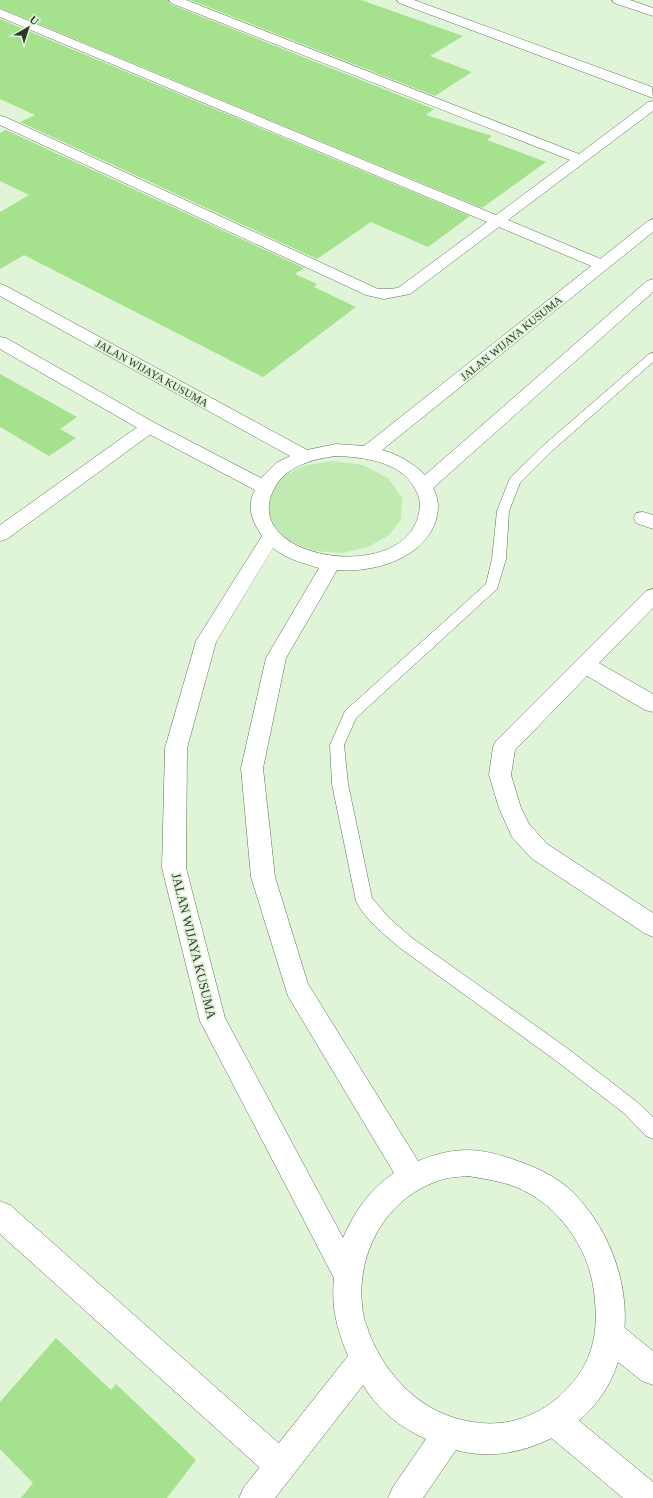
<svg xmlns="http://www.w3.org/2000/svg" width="653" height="1498" viewBox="0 0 653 1498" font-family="Georgia,serif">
	<rect width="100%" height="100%" fill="#e0f4d8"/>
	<path fill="#c0eab0" d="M 333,461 L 363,465 L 388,478 L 402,498 L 401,519 L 389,535 L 368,547 L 342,553 L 314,551 L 286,539 L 269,520 L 267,499 L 279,479 L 303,466 Z"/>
	<path fill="#a6e28d" d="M 0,0 L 168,0 L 170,4 L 434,109 L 426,115 L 492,136 L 487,140 L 546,162 L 482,208 L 0,8 Z
		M 190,0 L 361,0 L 463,36 L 430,56 L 472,72 L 435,96 Z
		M 0,19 L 470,216 L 428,247 L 371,222 L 317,259 L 20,122 L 35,115 L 0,99 Z
		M 6,130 L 304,268 L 295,274 L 317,284 L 314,287 L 356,307 L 263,377 L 24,255 L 0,269 L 0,212 L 29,195 L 0,181 L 0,133 Z
		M 0,374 L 77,417 L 60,429 L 76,438 L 49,456 L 0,427 Z
		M 56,1338 L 111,1390 L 116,1384 L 196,1460 L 167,1498 L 21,1498 L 33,1483 L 0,1449 L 0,1402 Z"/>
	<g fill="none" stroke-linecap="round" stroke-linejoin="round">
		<defs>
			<path id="service" d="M 653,353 L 653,362 L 553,450 L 520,483 L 509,511 L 506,559 L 497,589 L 356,718 L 344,745 L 348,784 L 372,898 L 389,918 L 412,938 L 567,1048 L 637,1102 L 653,1117 L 653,1139 L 646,1136 L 625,1114 L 555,1060 L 400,948 C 385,935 365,920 356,901 L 332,784 L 330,745 L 345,711 L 486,584 L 492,559 L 497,511 L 510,478 L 545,444 L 649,354 Z"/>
			<path id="minor" d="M 169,0 L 186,0 L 579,154 L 648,102 L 653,101 L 653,111 L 508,220 L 608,262 L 610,265 L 608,268 L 602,270 L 596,268 L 499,227 L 410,294 L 384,299 L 366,295 L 0,125 L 0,116 L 5,117 L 378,289 L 388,289 L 398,288 L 487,222 L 0,17 L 0,9 L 496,215 L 570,160 L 171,3 Z
				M 397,0 L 414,0 L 652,87 L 653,98 L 399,3 Z
				M 612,0 L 630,0 L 653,8 L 653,16 L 614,3 Z
				M 149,421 L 155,423 L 158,427 L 155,431 L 7,539 L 0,541 L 0,525 L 143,423 Z
				M 643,512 L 653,515 L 653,529 L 636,523 L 634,518 L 636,513 Z
				M 653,589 L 653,608 L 599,663 L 653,694 L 653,712 L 645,710 L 587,676 L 515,750 L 511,775 L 521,808 L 529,824 L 547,844 L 653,913 L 653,937 L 644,933 L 531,858 L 512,837 L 499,808 L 489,775 L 493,747 L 496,741 L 646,591 Z
				M 0,1201 L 10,1205 L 291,1454 L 296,1465 L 291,1476 L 280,1481 L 269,1476 L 0,1234 Z
				M 610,1321 L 621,1325 L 653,1351 L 653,1385 L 642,1381 L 599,1347 L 595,1336 L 599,1325 Z
				M 554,1405 L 565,1409 L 653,1482 L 653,1498 L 623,1498 L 543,1431 L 539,1420 L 543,1409 Z"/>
			<path id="tertiary" d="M 653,219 L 653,232 L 382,450 C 399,455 412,462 425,475 L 647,281 L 653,279 L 653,292 L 433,488 C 439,499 439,508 436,520 C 424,559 373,573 337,570 L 286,658 L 263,768 L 275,877 L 308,984 L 418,1161 C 456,1146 479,1147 518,1161 C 541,1169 565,1181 581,1201 C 643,1273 645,1393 550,1439 C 520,1453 489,1459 456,1450 L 423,1498 L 388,1498 L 393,1487 L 426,1439 C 401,1428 378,1410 363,1385 L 275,1498 L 239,1498 L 244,1487 L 348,1356 C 337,1328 331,1309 334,1278 L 200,1021 L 162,868 L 165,748 L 196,641 L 262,536 C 252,521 246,507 255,490 L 143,431 L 0,349 L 0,337 L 6,338 L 155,423 L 261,478 L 276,463 L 290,456 L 0,296 L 0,284 L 6,286 L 307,450 L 336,444 L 364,446 L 648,221 ZM 336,456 C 363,457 399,461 414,487 C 417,492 420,498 420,504 C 418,588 239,562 273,491 C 284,467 311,459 336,456 ZM 273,548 C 286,559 303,563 319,568 L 266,658 L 241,768 L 251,877 L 288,996 L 394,1173 C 370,1189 354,1212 343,1238 L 225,1018 L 186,868 L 187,748 L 216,642 ZM 468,1176 C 484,1179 501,1181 516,1187 C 558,1204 589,1248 594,1292 C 600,1338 591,1370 555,1400 C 531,1419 503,1427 473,1422 C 423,1415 387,1378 369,1333 C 368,1328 365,1323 364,1318 C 352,1261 382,1200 438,1181 C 447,1177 458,1177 468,1176 Z"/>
		</defs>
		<use href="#service" stroke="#607259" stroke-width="1"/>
		<use href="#minor" stroke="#607259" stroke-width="1"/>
		<use href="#tertiary" stroke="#607259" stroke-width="1"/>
		<use href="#service" fill="#fff" fill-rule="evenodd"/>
		<use href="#minor" fill="#fff" fill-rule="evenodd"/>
		<use href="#tertiary" fill="#fff" fill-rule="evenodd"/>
	</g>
	<g text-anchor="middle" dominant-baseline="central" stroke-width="3.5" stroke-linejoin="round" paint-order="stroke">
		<g font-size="11" fill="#2e362b" stroke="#e0f4d8">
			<text transform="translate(511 338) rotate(-39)">JALAN WIJAYA KUSUMA</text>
			<text transform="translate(152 373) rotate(29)">JALAN WIJAYA KUSUMA</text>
		</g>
		<g font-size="13" fill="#2e362b" stroke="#e0f4d8">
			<text transform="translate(194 946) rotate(76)">JALAN WIJAYA KUSUMA</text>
		</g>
	</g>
	<g transform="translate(28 28) rotate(39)" stroke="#e0f4d8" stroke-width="3" paint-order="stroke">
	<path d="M0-3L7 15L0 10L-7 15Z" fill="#2e362b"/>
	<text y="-6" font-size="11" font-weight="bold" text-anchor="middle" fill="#2e362b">U</text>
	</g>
</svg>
